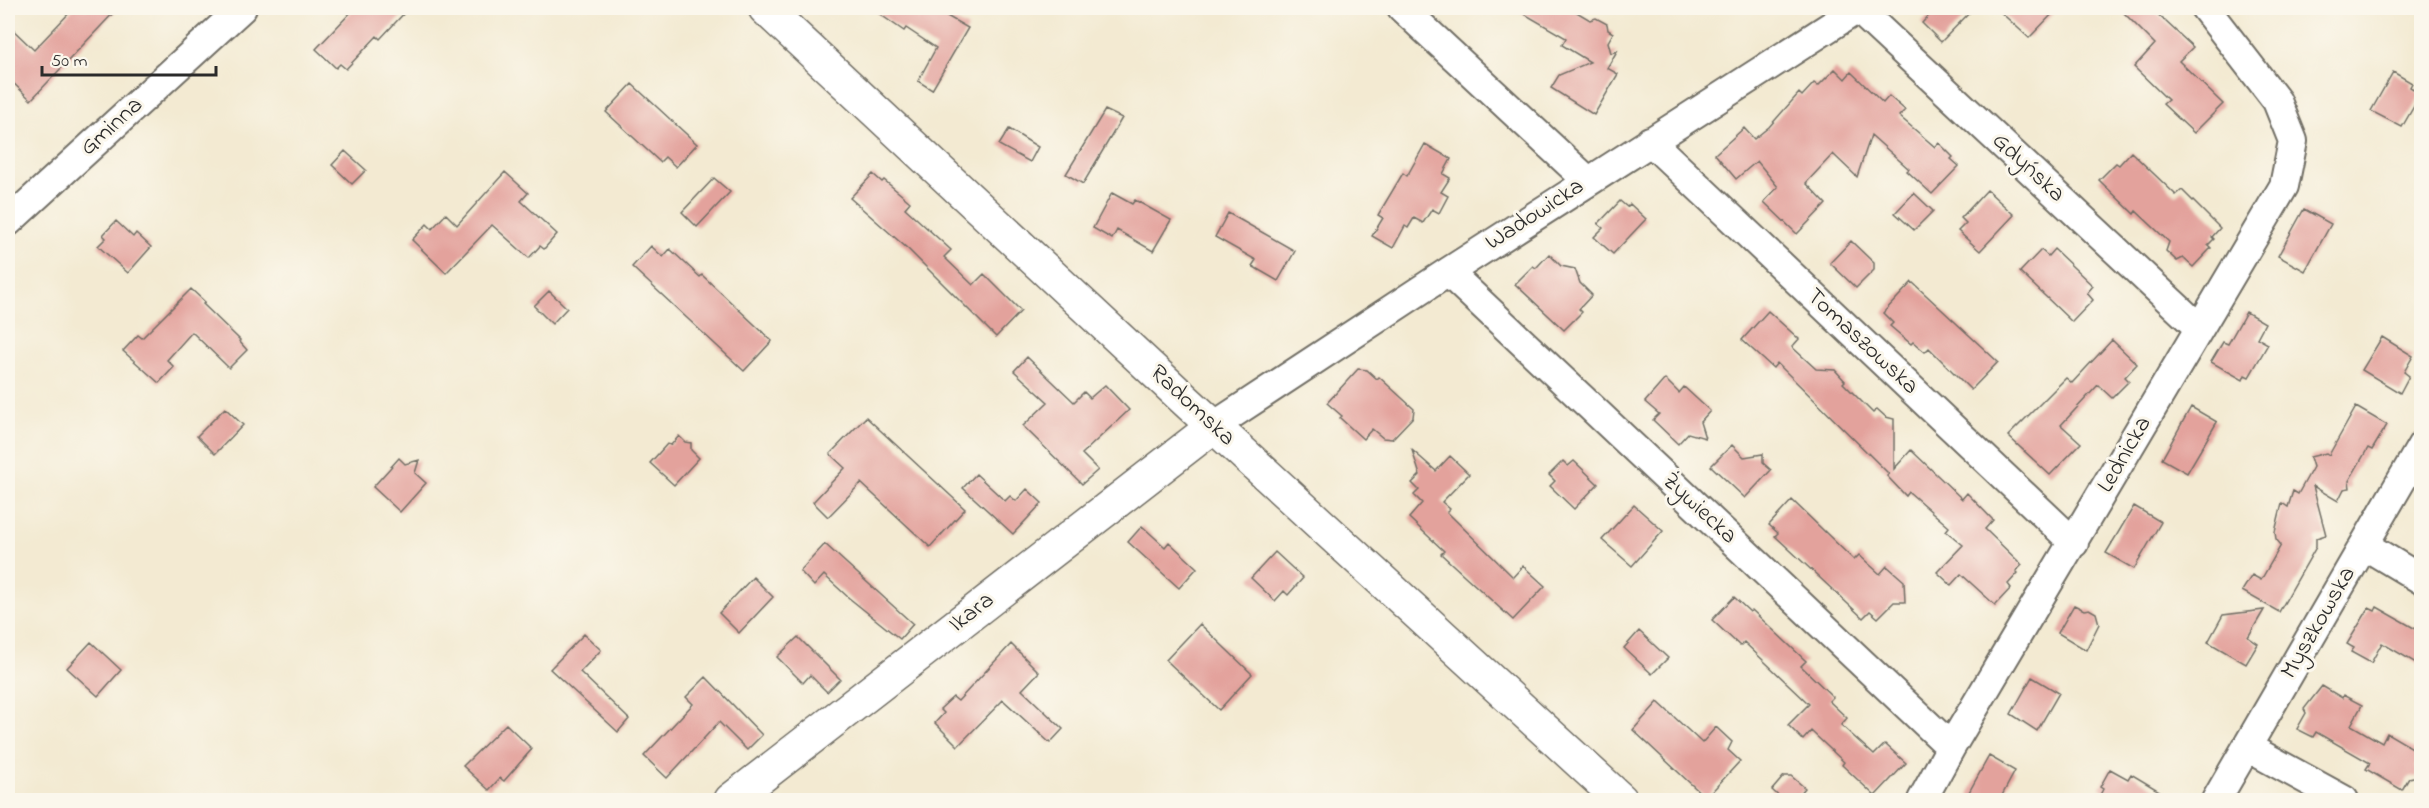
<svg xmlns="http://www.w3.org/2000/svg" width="2429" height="808" viewBox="0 0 2429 808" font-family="'Indie Flower',sans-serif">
	<rect width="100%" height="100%" fill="#fbf7ec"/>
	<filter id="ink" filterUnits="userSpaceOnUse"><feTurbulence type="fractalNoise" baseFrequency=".0167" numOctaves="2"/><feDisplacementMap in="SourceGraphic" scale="12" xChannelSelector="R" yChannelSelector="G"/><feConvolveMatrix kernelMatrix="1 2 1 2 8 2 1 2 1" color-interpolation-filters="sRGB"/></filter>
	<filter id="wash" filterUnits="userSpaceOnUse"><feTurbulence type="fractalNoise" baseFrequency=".008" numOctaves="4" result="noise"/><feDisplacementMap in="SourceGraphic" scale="24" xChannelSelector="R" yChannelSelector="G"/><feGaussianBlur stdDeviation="1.35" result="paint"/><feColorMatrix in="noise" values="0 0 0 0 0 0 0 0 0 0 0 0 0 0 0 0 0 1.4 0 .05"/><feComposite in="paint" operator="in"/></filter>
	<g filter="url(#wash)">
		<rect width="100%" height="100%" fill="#f3ead2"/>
		<g id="blocks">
			<path fill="#e3a29c" d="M 74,8 L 118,8 L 31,100 L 8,78 L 8,25 L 34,50 Z
				M 355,8 L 409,8 L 380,39 L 377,36 L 346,69 L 340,64 L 336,68 L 316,49 Z
				M 871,8 L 933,8 L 968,28 L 932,90 L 918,81 L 936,48 L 906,28 L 904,31 Z
				M 1514,8 L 1570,8 L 1590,20 L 1596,18 L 1607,24 L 1608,30 L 1613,33 L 1608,42 L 1611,53 L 1617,51 L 1607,68 L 1618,74 L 1594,115 L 1551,88 L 1559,75 L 1590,62 L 1562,45 L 1566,38 Z
				M 1936,8 L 1974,8 L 1941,42 L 1922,23 Z
				M 1996,8 L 2058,8 L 2029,38 Z
				M 2119,8 L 2151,8 L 2193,47 L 2179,61 L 2223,104 L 2194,133 L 2163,104 L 2168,100 L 2134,67 L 2155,44 Z
				M 1835,69 L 1845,79 L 1851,72 L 1883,103 L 1889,96 L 1905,110 L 1899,116 L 1935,147 L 1939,143 L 1953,157 L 1951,159 L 1959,166 L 1932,194 L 1907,171 L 1909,169 L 1871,135 L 1857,177 L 1833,154 L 1806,183 L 1826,204 L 1797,234 L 1764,202 L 1778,187 L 1757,161 L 1736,179 L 1715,154 L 1744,128 L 1754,139 L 1769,127 L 1799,93 L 1802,96 L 1814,83 L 1818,86 Z
				M 2393,72 L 2412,83 L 2410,87 L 2421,94 L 2402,127 L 2371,111 Z
				M 632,84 L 697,144 L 676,167 L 665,157 L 660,162 L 606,112 Z
				M 1105,110 L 1122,118 L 1083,184 L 1066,174 Z
				M 1009,129 L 1038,147 L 1030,162 L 999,145 Z
				M 1425,144 L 1451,159 L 1443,174 L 1450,178 L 1441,192 L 1448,196 L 1439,213 L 1432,209 L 1423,223 L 1414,218 L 1408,228 L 1405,226 L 1393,248 L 1372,236 L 1383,218 L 1378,215 L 1403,173 L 1407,176 Z
				M 345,151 L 366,170 L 352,184 L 332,165 Z
				M 2131,152 L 2176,195 L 2182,190 L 2220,228 L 2212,237 L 2214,239 L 2208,245 L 2211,248 L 2193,267 L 2183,258 L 2177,261 L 2166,251 L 2169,242 L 2136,211 L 2134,214 L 2099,180 L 2116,163 L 2119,165 Z
				M 505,172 L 528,193 L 521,201 L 557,234 L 544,249 L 540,246 L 529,258 L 492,225 L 446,273 L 412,240 L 427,224 L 432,229 L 446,214 L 457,225 Z
				M 873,174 L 882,182 L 884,180 L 910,202 L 905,208 L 951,250 L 944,257 L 973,285 L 984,274 L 1021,311 L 996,337 L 908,249 L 850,198 Z
				M 714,178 L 730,192 L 697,227 L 682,212 Z
				M 1987,190 L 2014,215 L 1980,251 L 1958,231 L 1966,223 L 1961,218 Z
				M 1112,193 L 1132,204 L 1135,200 L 1171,220 L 1153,251 L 1117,230 L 1112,239 L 1093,228 Z
				M 1914,193 L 1933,211 L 1914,230 L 1895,213 Z
				M 1620,201 L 1627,207 L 1630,204 L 1646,219 L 1613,254 L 1594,237 L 1603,228 L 1598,224 Z
				M 2304,209 L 2331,224 L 2305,271 L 2278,256 Z
				M 1228,213 L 1295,251 L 1278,281 L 1252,266 L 1256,260 L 1215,237 Z
				M 116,221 L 133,237 L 136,233 L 151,247 L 128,273 L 98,246 L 106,238 L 103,235 Z
				M 1851,241 L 1874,263 L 1874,270 L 1856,288 L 1830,263 Z
				M 651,246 L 663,257 L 670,249 L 700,277 L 702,275 L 772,341 L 744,371 L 632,267 Z
				M 2054,249 L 2093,286 L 2087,293 L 2093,300 L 2072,322 L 2020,272 L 2041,250 L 2048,256 Z
				M 1549,254 L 1561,266 L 1575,269 L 1580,283 L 1592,295 L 1579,309 L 1582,312 L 1564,330 L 1515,284 L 1533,266 L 1536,268 Z
				M 1912,282 L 1998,362 L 1971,390 L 1929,348 L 1925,352 L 1913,342 L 1911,344 L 1890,326 L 1893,323 L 1883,313 Z
				M 191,289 L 205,302 L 203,304 L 240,340 L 239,341 L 247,350 L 229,368 L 192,332 L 167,360 L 174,367 L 159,383 L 123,351 L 138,335 L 142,338 Z
				M 549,291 L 567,308 L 552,324 L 534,306 Z
				M 1768,311 L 1799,339 L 1792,347 L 1816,369 L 1835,370 L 1845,381 L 1843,383 L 1873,413 L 1877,409 L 1886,417 L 1894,419 L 1894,469 L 1911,450 L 1962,499 L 1967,493 L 1993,520 L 1985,529 L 2022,565 L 2016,571 L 2018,573 L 2008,584 L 2011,588 L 1995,605 L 1961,574 L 1951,585 L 1937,572 L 1963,545 L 1946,531 L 1949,527 L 1909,492 L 1906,496 L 1887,476 L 1889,474 L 1777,363 L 1773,368 L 1742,340 Z
				M 2246,312 L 2265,323 L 2257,338 L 2268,344 L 2249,377 L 2245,375 L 2243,380 L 2211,362 L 2223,342 L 2228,344 Z
				M 2382,337 L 2413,356 L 2404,372 L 2409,376 L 2400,393 L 2362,370 Z
				M 2112,340 L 2137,364 L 2125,377 L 2129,381 L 2112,398 L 2098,385 L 2061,425 L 2081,443 L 2050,475 L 2008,436 L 2066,378 L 2072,383 Z
				M 1027,357 L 1074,402 L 1084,392 L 1090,398 L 1105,385 L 1129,410 L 1082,454 L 1098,470 L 1082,484 L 1023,426 L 1048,402 L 1014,371 Z
				M 1358,369 L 1367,370 L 1377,379 L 1379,377 L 1414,409 L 1413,417 L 1392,439 L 1383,438 L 1372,429 L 1363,439 L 1340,418 L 1342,416 L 1327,403 Z
				M 1665,379 L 1679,393 L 1684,387 L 1710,411 L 1700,422 L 1705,438 L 1688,433 L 1678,444 L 1653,420 L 1659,414 L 1645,402 Z
				M 2191,407 L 2217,422 L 2187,473 L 2162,459 Z
				M 2356,407 L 2387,425 L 2372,450 L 2368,448 L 2349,481 L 2350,488 L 2344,489 L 2338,501 L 2313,486 L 2326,535 L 2316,538 L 2316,547 L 2279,612 L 2242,591 L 2252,575 L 2261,580 L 2281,545 L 2276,539 L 2275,532 L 2282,503 L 2288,507 L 2293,491 L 2298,494 L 2313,467 L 2310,457 L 2326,453 L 2329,455 Z
				M 225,408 L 243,425 L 215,454 L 197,436 Z
				M 866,417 L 965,509 L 930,547 L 861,483 L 828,517 L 813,502 L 845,468 L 830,454 Z
				M 679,436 L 685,442 L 691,443 L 691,450 L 699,458 L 674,485 L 650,463 L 667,444 L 671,445 Z
				M 1732,445 L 1744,457 L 1763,454 L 1763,463 L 1771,470 L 1745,498 L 1711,466 Z
				M 1412,450 L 1436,471 L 1450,456 L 1469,474 L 1442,502 L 1450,509 L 1447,512 L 1513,577 L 1523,566 L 1545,586 L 1513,620 L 1441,554 L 1444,551 L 1409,518 L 1422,503 L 1414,495 L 1419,490 L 1412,483 L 1420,475 Z
				M 399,458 L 405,464 L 419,460 L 415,473 L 426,483 L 400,512 L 373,487 Z
				M 1563,461 L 1568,466 L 1574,461 L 1598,484 L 1574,509 L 1550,486 L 1555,481 L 1549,475 Z
				M 976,474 L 1005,501 L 1010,496 L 1016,501 L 1027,489 L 1042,503 L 1013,534 L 963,488 Z
				M 1792,500 L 1854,560 L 1859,555 L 1880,574 L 1887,566 L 1904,581 L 1905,602 L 1894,602 L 1878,618 L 1870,611 L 1863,618 L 1775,536 L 1778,533 L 1769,525 Z
				M 1634,505 L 1663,531 L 1632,566 L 1602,540 Z
				M 2134,506 L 2161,522 L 2134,569 L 2106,553 Z
				M 1142,526 L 1165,547 L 1169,542 L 1197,568 L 1179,588 L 1128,542 Z
				M 825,544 L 913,624 L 900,639 L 849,598 L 824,575 L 814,586 L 800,571 Z
				M 1275,552 L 1303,578 L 1288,595 L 1284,591 L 1275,601 L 1251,578 Z
				M 753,577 L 773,597 L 739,633 L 719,613 Z
				M 1734,597 L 1750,612 L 1752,610 L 1806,661 L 1801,666 L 1833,697 L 1829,701 L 1847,718 L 1841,725 L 1874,755 L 1885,744 L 1906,763 L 1875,796 L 1842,765 L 1844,762 L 1811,731 L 1803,740 L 1788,725 L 1809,704 L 1744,642 L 1740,646 L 1712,620 Z
				M 2074,605 L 2084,610 L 2089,609 L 2096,613 L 2099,624 L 2086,650 L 2058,633 Z
				M 2377,607 L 2421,632 L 2421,666 L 2382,643 L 2371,663 L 2351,652 L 2354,648 L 2347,644 L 2369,608 L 2375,611 Z
				M 2264,610 L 2248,637 L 2258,644 L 2246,664 L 2208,642 L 2223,615 Z
				M 1200,624 L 1252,674 L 1219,710 L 1166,660 Z
				M 1639,631 L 1668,658 L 1652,674 L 1624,648 Z
				M 584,634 L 601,650 L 580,672 L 629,719 L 618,732 L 550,669 Z
				M 798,637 L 840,679 L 827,692 L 810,675 L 803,683 L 777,657 Z
				M 91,642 L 121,670 L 98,696 L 67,668 Z
				M 1011,644 L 1039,672 L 1022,690 L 1063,729 L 1050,743 L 1003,700 L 958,746 L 935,723 L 944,713 L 940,709 L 953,697 L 958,701 Z
				M 706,677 L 762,735 L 747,750 L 719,722 L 667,778 L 644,756 L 693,704 L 686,697 Z
				M 2032,677 L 2059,693 L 2037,731 L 2011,714 Z
				M 2322,686 L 2342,698 L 2343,695 L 2362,705 L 2351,725 L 2382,743 L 2387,733 L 2421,753 L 2416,767 L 2418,776 L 2409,778 L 2402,790 L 2366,769 L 2370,763 L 2316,732 L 2313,737 L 2297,729 L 2306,713 L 2304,709 Z
				M 1658,702 L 1702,743 L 1716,727 L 1732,742 L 1728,750 L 1740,761 L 1706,798 L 1633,730 Z
				M 506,724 L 532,749 L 504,781 L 500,778 L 489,790 L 463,766 Z
				M 1989,756 L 2015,771 L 1999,801 L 1978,801 L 1968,794 Z
				M 2110,769 L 2128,779 L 2131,774 L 2176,801 L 2097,801 L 2103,789 L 2100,787 Z
				M 1784,776 L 1791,776 L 1805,788 L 1794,801 L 1784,801 L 1772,790 Z"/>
		</g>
	</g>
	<g filter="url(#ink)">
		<use href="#blocks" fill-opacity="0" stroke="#716e65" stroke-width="1.5"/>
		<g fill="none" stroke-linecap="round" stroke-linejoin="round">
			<defs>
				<path id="minor" d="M 1402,8 L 1588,181
					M 1857,8 L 2199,328
					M 1650,141 L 2074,543
					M 8,222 L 242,8
					M 1448,272 L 1951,747
					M 1214,426 L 1448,272 L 1859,8
					M 2364,545 L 2422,580
					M 2247,747 L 2344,800
					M 1922,800 L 1951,747 L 2284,186 L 2293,141 L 2277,101 L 2205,8
					M 2216,800 L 2422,445"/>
				<path id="tertiary" d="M 765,8 L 1184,399 L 1621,800
					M 731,800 L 1214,426"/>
			</defs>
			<use href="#minor" stroke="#716e65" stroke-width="32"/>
			<use href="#tertiary" stroke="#716e65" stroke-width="36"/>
			<use href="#minor" stroke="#fff" stroke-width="28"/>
			<use href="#tertiary" stroke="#fff" stroke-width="33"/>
		</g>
	</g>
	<g text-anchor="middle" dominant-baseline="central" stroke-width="6" stroke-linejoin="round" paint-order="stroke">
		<g font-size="24" fill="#2b2b2b" stroke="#fbf7ec">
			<text transform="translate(112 127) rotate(-42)">Gminna</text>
			<text transform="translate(2028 168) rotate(43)">Gdyńska</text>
			<text transform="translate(1535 215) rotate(-33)">Wadowicka</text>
			<text transform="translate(1862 342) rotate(43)">Tomaszowska</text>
			<text transform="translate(1192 406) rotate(43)">Radomska</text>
			<text transform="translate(2125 455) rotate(-60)">Lednicka</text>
			<text transform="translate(1699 509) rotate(43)">Żywiecka</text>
			<text transform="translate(972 613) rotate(-38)">Ikara</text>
			<text transform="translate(2319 623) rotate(-60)">Myszkowska</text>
		</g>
	</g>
	<rect width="2429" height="808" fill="none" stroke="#fbf7ec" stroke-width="30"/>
	<path d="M42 66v9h174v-9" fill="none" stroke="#2b2b2b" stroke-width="3"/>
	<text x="51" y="66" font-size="18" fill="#2b2b2b" stroke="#fbf7ec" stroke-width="4.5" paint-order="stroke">50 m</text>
</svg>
